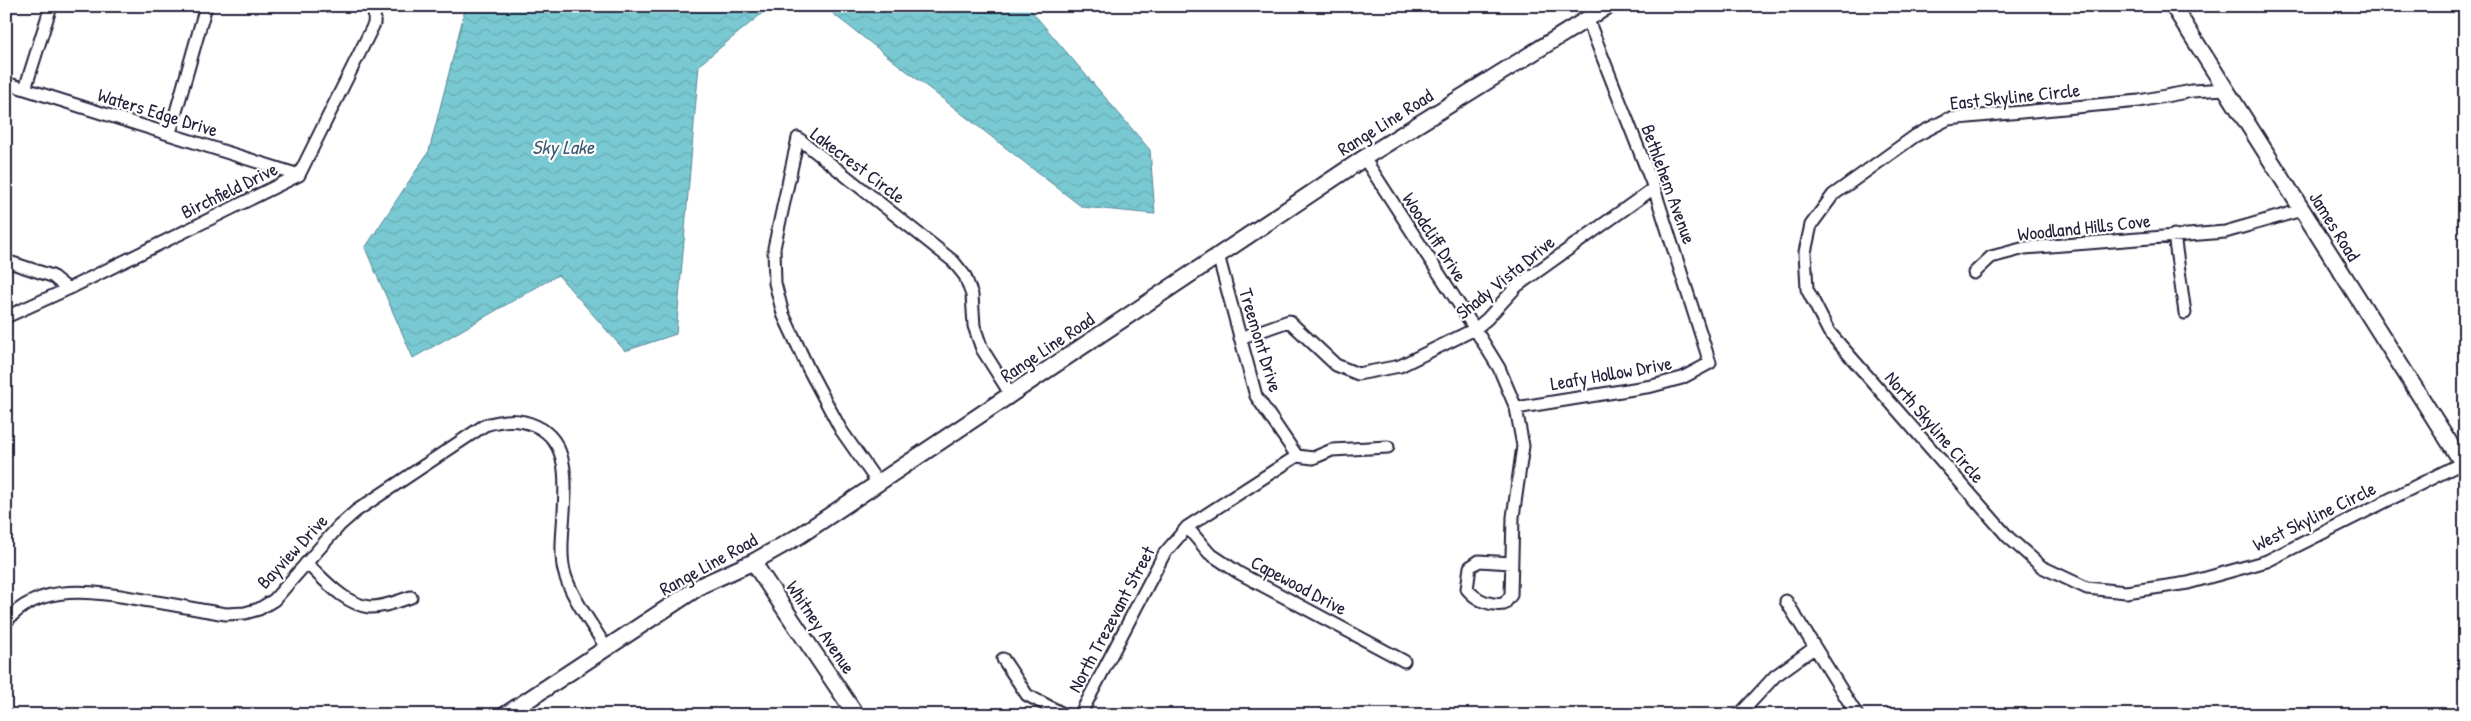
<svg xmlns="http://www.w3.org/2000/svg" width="2471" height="721" viewBox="0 0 2471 721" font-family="'Patrick Hand',sans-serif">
	<defs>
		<pattern id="water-waves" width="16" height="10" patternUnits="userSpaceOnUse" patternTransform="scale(1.25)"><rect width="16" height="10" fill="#79c9d2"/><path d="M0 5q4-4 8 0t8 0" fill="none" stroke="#68acb5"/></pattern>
	</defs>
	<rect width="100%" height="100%" fill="#fff"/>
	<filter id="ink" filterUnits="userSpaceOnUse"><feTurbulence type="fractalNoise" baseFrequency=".02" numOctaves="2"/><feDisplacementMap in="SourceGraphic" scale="10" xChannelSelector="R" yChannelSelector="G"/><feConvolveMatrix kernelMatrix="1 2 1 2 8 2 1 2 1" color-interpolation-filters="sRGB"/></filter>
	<g filter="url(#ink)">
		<path fill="url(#water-waves)" stroke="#568696" d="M 466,6 L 771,6 L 699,65 L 676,334 L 625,351 L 558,275 L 413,358 L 365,248 L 429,151 Z
			M 823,6 L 1027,6 L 1150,150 L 1155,214 L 1082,207 Z"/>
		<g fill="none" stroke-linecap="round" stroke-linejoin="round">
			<defs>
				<path id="street" d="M 6,83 L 299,175
					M 25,89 L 51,6
					M 2226,89 L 2192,91 L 2139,101 L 1948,119 L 1915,136 L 1833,195 L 1811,225 L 1805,252 L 1807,289 L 1829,332 L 2008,537 L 2042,567 L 2087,588 L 2126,592 L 2188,583 L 2267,561 L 2462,463
					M 170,133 L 206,6
					M 1364,158 L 1475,329 L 1499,368 L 1516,408 L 1523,446 L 1513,517 L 1511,595 L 1504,604 C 1490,606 1476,600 1467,589 L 1470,567 L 1479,561 L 1511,563
					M 2174,235 L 2185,313
					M 1218,255 L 1256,396 L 1297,456
					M 6,261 L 52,276 L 68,289
					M 1974,273 L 1991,257 L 2025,248 L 2225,232 L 2302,210
					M 6,317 L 68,289 L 299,175 L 374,24 L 375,6
					M 1240,338 L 1289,321 L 1336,365 L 1358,374 L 1400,366 L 1475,329 L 1487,319 L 1517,286 L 1654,188
					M 1516,408 L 1652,386 L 1682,378 L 1710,363 L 1654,188 L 1588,20
					M 1297,456 L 1313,458 L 1332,450 L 1388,447
					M 878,483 L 841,430 L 808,368 L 783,314 L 775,283 L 774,248 L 798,138 L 953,261 L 965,276 L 972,295 L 974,326 L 982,349 L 1011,395
					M 1187,527 L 1209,553 L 1239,573 L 1404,661
					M 306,563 C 324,579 344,604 369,607 C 382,608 398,601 411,597
					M 1786,601 L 1857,715
					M 6,622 C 41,579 103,593 150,601 C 176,605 201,610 226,614 L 245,613 L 259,609 L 274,600 L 339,526 L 356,511 L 485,425 C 503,420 518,418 536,426 C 586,449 554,529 564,571 C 570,596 593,625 606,648
					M 1003,659 L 1027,695 L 1065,715
					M 1080,715 L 1164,554 L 1187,527 L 1297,456
					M 1739,715 L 1775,676 L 1814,648"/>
				<path id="secondary" d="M 2173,6 L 2465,467
					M 753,562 L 856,715
					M 505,715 L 702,585 L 753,562 L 799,536 L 1364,158 L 1608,6"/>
			</defs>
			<use href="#street" stroke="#22223b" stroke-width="15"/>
			<use href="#secondary" stroke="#22223b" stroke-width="19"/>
			<use href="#street" stroke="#fff" stroke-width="11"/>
			<use href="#secondary" stroke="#fff" stroke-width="15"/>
		</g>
	</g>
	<g text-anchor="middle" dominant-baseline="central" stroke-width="4.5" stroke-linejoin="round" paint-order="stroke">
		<g font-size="19" fill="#22223b" stroke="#fff">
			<text transform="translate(2015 96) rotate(-6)">East Skyline Circle</text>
			<text transform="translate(158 112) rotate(17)">Waters Edge Drive</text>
			<text transform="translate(1385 122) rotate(-32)">Range Line Road</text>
			<text transform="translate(858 165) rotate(37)">Lakecrest Circle</text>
			<text transform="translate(1669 184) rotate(70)">Bethlehem Avenue</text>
			<text transform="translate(229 190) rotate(-26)">Birchfield Drive</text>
			<text transform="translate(2335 226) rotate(58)">James Road</text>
			<text transform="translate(2084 227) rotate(-6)">Woodland Hills Cove</text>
			<text transform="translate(1435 237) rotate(57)">Woodcliff Drive</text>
			<text transform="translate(1505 277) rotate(-39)">Shady Vista Drive</text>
			<text transform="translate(1261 340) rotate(73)">Treemont Drive</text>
			<text transform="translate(1047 347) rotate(-34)">Range Line Road</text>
			<text transform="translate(1611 373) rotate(-10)">Leafy Hollow Drive</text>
			<text transform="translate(1935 427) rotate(49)">North Skyline Circle</text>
			<text transform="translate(2314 516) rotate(-26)">West Skyline Circle</text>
			<text transform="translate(292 551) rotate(-47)">Bayview Drive</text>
			<text transform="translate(708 564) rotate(-29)">Range Line Road</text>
			<text transform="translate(1299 585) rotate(28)">Capewood Drive</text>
			<text transform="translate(1111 619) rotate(-62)">North Trezevant Street</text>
			<text transform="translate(821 627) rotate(56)">Whitney Avenue</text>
		</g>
		<g font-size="20" font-style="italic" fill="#405c70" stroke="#fff">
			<text x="563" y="146">Sky Lake</text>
		</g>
	</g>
	<rect width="2471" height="721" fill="none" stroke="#fff" stroke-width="25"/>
	<rect x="12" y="12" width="2446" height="696" fill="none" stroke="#22223b" stroke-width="2" filter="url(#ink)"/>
</svg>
